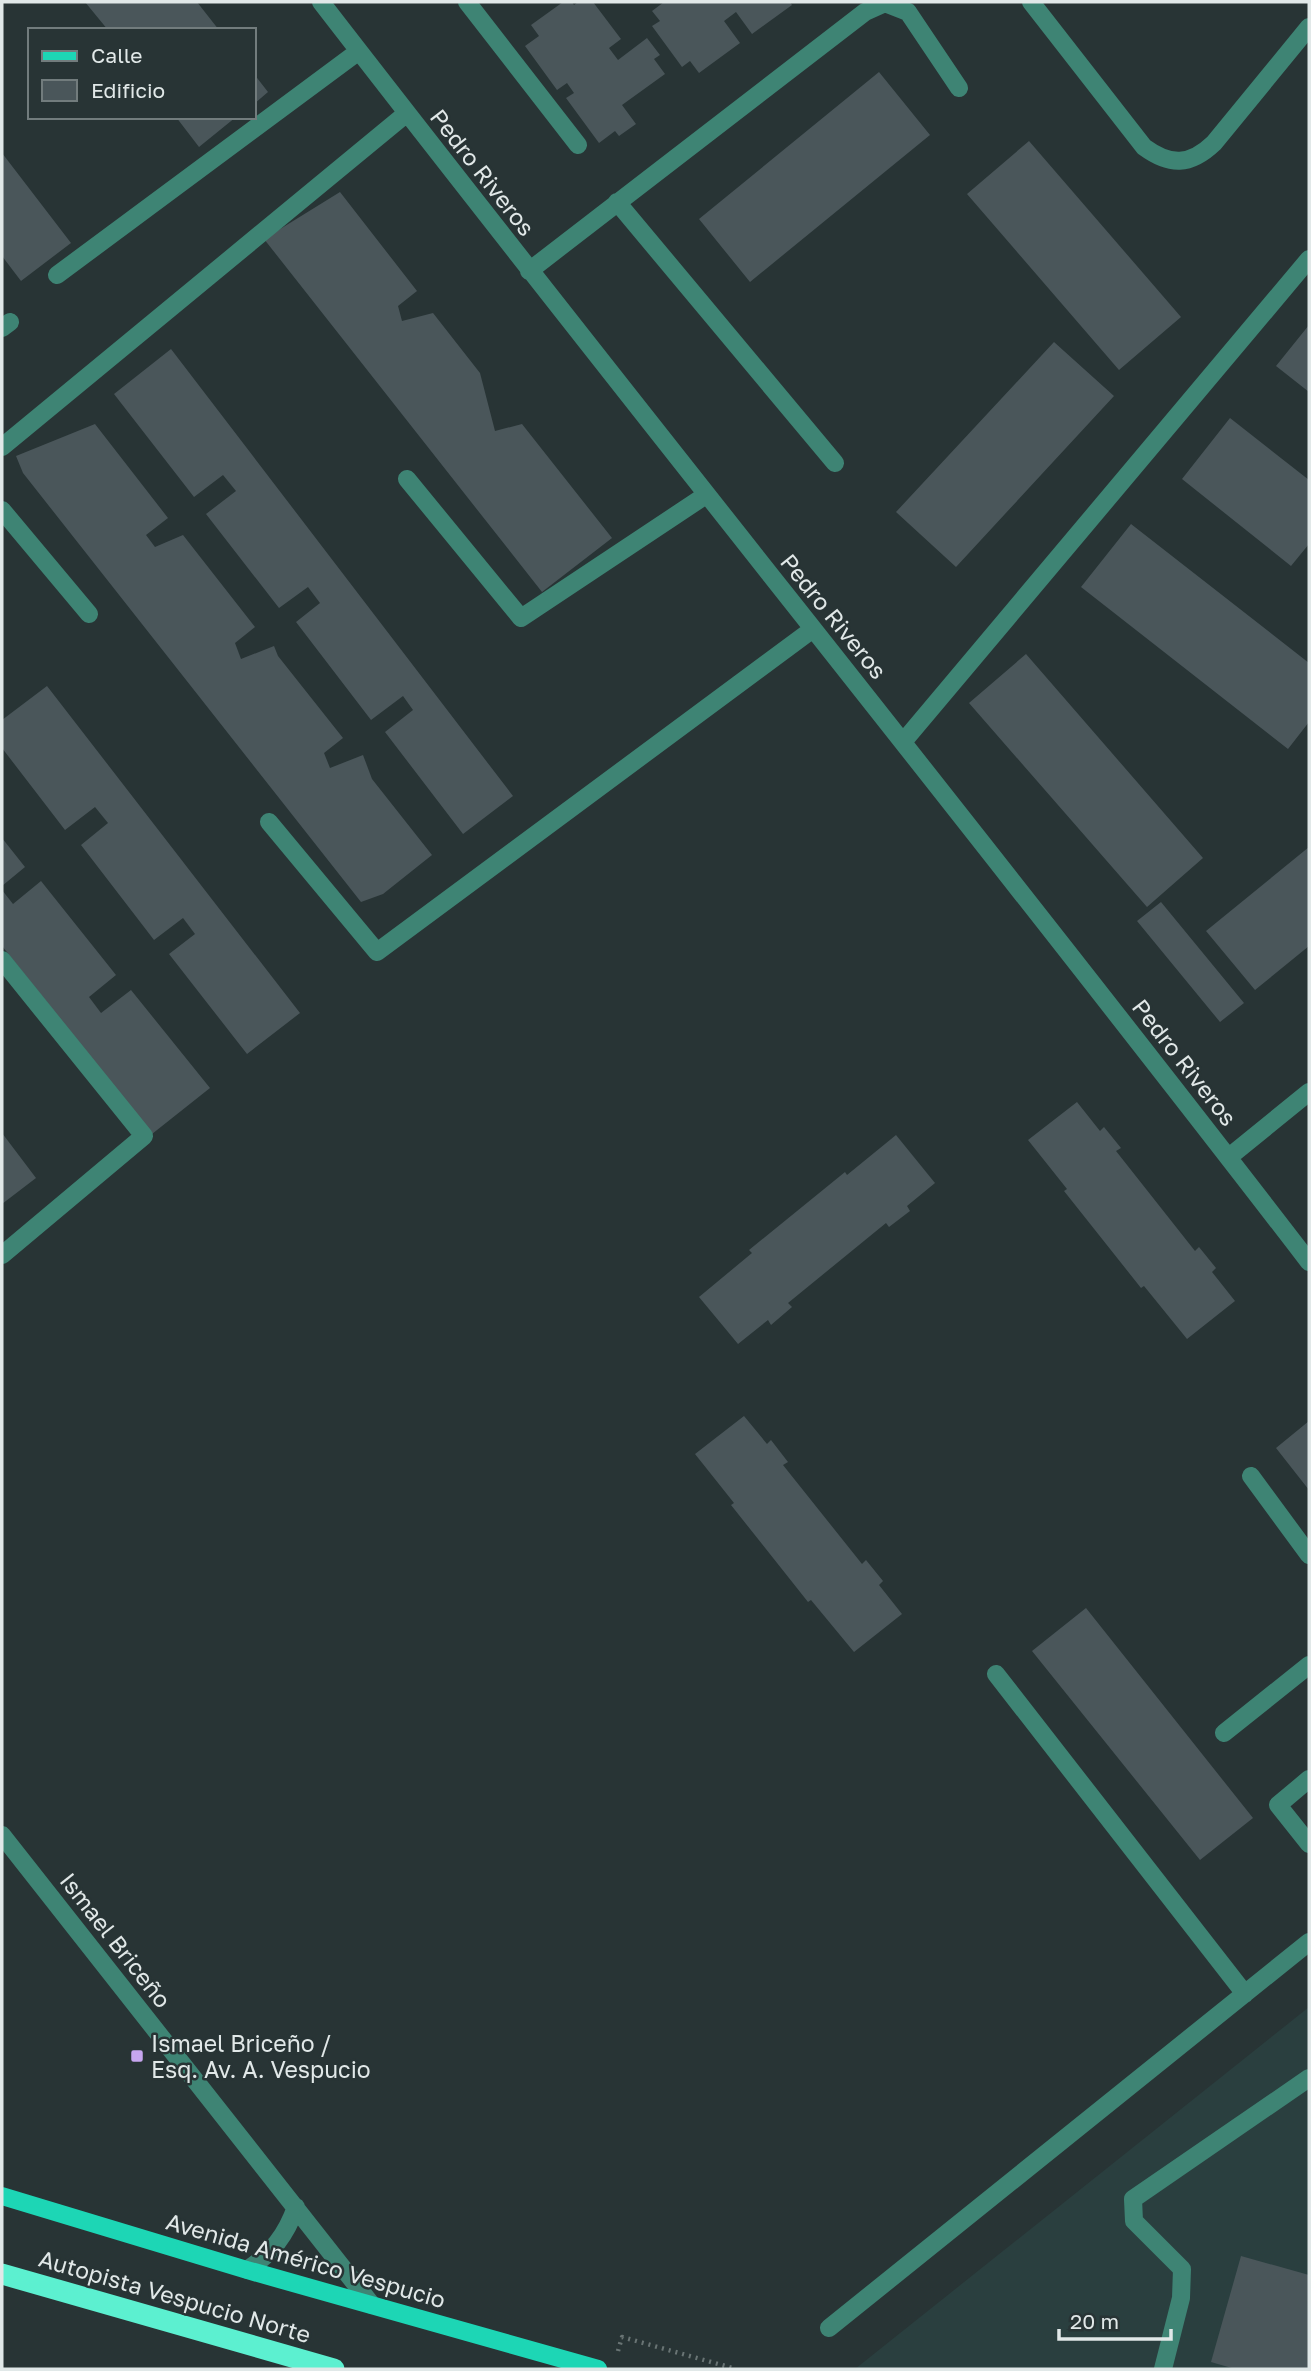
<svg xmlns="http://www.w3.org/2000/svg" width="1311" height="2371" viewBox="0 0 1311 2371" font-family="'Golos Text',sans-serif">
	<rect width="100%" height="100%" fill="#283435"/>
	<path fill="#2a3f3f" d="M 1309,2007 L 1309,2369 L 855,2369 Z"/>
	<path fill="#4a565a" d="M 85,2 L 197,2 L 219,30 L 108,30 Z
		M 563,2 L 572,2 L 574,5 L 578,2 L 593,2 L 621,39 L 609,48 L 618,60 L 647,38 L 660,55 L 654,59 L 665,74 L 622,105 L 636,124 L 619,136 L 615,131 L 599,143 L 566,98 L 574,93 L 567,83 L 557,90 L 525,46 L 539,36 L 531,25 Z
		M 664,2 L 790,2 L 792,5 L 752,34 L 736,12 L 724,21 L 740,43 L 699,73 L 690,61 L 682,67 L 652,26 L 660,21 L 652,11 Z
		M 879,72 L 930,135 L 750,282 L 699,219 Z
		M 254,74 L 268,92 L 254,104 Z
		M 176,117 L 236,117 L 199,147 Z
		M 1029,141 L 1181,317 L 1119,370 L 967,194 Z
		M 2,153 L 71,243 L 21,281 L 2,256 Z
		M 340,192 L 417,291 L 398,306 L 402,321 L 433,313 L 480,373 L 495,431 L 522,424 L 612,538 L 542,592 L 264,239 Z
		M 1309,325 L 1309,392 L 1276,366 Z
		M 1054,342 L 1114,396 L 956,567 L 896,512 Z
		M 171,349 L 513,796 L 463,834 L 385,732 L 413,710 L 403,696 L 371,720 L 296,622 L 320,603 L 308,587 L 279,608 L 206,514 L 236,491 L 223,475 L 194,497 L 114,394 Z
		M 1230,418 L 1309,480 L 1309,544 L 1291,566 L 1182,479 Z
		M 95,424 L 168,518 L 146,535 L 155,547 L 183,535 L 255,627 L 235,643 L 241,659 L 274,646 L 278,656 L 343,738 L 324,753 L 330,768 L 363,755 L 372,779 L 432,855 L 383,894 L 361,902 L 23,473 L 16,456 Z
		M 1131,524 L 1309,663 L 1309,722 L 1288,749 L 1081,587 Z
		M 1026,654 L 1203,858 L 1147,907 L 969,703 Z
		M 47,686 L 300,1013 L 247,1054 L 169,954 L 195,934 L 183,918 L 154,940 L 81,845 L 108,823 L 95,807 L 65,830 L 2,748 L 2,720 Z
		M 2,838 L 25,867 L 2,886 Z
		M 1309,847 L 1309,946 L 1255,990 L 1206,931 Z
		M 41,881 L 116,975 L 89,997 L 101,1013 L 131,990 L 210,1088 L 152,1134 L 2,946 L 2,890 L 13,904 Z
		M 1161,902 L 1244,1003 L 1220,1022 L 1137,921 Z
		M 1077,1102 L 1100,1131 L 1104,1127 L 1121,1148 L 1116,1151 L 1195,1251 L 1199,1247 L 1216,1268 L 1212,1272 L 1235,1301 L 1187,1339 L 1144,1286 L 1141,1288 L 1064,1191 L 1067,1189 L 1028,1140 Z
		M 2,1133 L 36,1178 L 2,1204 Z
		M 896,1135 L 935,1183 L 907,1206 L 910,1211 L 889,1227 L 886,1223 L 788,1303 L 792,1307 L 771,1325 L 768,1320 L 738,1344 L 699,1297 L 752,1253 L 749,1250 L 845,1172 L 847,1175 Z
		M 744,1416 L 767,1444 L 771,1440 L 788,1462 L 783,1465 L 862,1564 L 866,1560 L 883,1581 L 879,1585 L 902,1614 L 854,1652 L 811,1600 L 808,1602 L 731,1505 L 734,1503 L 695,1454 Z
		M 1309,1421 L 1309,1490 L 1276,1448 Z
		M 1086,1608 L 1253,1818 L 1200,1860 L 1032,1651 Z
		M 1241,2256 L 1309,2275 L 1309,2369 L 1235,2369 L 1211,2362 Z"/>
	<g fill="none" stroke-linecap="round" stroke-linejoin="round">
		<path stroke="#697474" stroke-width="4.5" stroke-dasharray="2 5" stroke-linecap="butt" d="M 618,2351 L 622,2337 L 736,2369"/>
		<path stroke="#3e8474" stroke-width="18" d="M 321,2 C 647,424 984,839 1309,1262
			M 467,2 L 578,145
			M 1031,2 L 1144,147 C 1170,166 1190,166 1214,143 L 1309,27
			M 617,202 L 835,463
			M 529,271 L 865,12 L 885,3 L 908,12 L 959,88
			M 57,275 L 359,51
			M 2,328 L 10,322
			M 2,447 L 407,113
			M 407,479 L 521,618 L 706,495
			M 2,510 L 89,614
			M 903,742 L 1309,259
			M 269,822 L 377,952 L 813,629
			M 2,960 L 144,1136 L 2,1255
			M 1229,1157 L 1309,1092
			M 1251,1476 L 1309,1555
			M 996,1674 L 1245,1994
			M 1224,1733 L 1309,1665
			M 1309,1779 L 1278,1805 L 1309,1844
			M 2,1835 L 372,2305
			M 247,2270 C 272,2253 286,2235 296,2207
			M 829,2328 L 1309,1942
			M 1163,2369 L 1181,2298 L 1182,2269 L 1134,2221 L 1133,2199 L 1309,2078"/>
		<path stroke="#1dd6b5" stroke-width="18" d="M 2,2196 L 247,2270 L 598,2369"/>
		<path stroke="#5cf0d0" stroke-width="21" d="M 2,2274 L 334,2369"/>
	</g>
	<rect fill="#c7a6ef" stroke="#283435" stroke-width="2.5" x="130" y="2049" width="14" height="14" rx="3.5"/>
	<g text-anchor="middle" dominant-baseline="central" stroke-width="5" stroke-linejoin="round" paint-order="stroke">
		<g font-size="23" fill="#e1e8e8" stroke="#283435">
			<text transform="translate(483 172) rotate(52)">Pedro Riveros</text>
			<text transform="translate(834 616) rotate(51)">Pedro Riveros</text>
			<text transform="translate(1185 1062) rotate(52)">Pedro Riveros</text>
			<text transform="translate(116 1940) rotate(52)">Ismael Briceño</text>
			<text transform="translate(306 2260) rotate(16)">Avenida Américo Vespucio</text>
			<text transform="translate(175 2296) rotate(16)">Autopista Vespucio Norte</text>
		</g>
		<g font-size="23" fill="#e1e8e8" stroke="#283435" text-anchor="start">
			<text x="151" y="2043">Ismael Briceño /<tspan x="151" dy="26">Esq. Av. A. Vespucio</tspan></text>
		</g>
	</g>
	<rect width="1311" height="2371" fill="none" stroke="#e1e8e8" stroke-width="7"/>
	<rect x="28" y="28" width="228" height="91" fill="#283435" stroke="#727c7d" stroke-width="2"/>
	<rect x="42" y="51" width="35" height="10" fill="#1dd6b5" stroke="#727c7d" stroke-width="2"/>
	<text x="91" y="63" font-size="21" fill="#e1e8e8">Calle</text>
	<rect x="42" y="80" width="35" height="21" fill="#4a565a" stroke="#727c7d" stroke-width="2"/>
	<text x="91" y="98" font-size="21" fill="#e1e8e8">Edificio</text>
	<path d="M1059 2329v10h112v-10" fill="none" stroke="#e1e8e8" stroke-width="3.5"/>
	<text x="1070" y="2329" font-size="21" fill="#e1e8e8" stroke="#283435" stroke-width="5" paint-order="stroke">20 m</text>
</svg>
